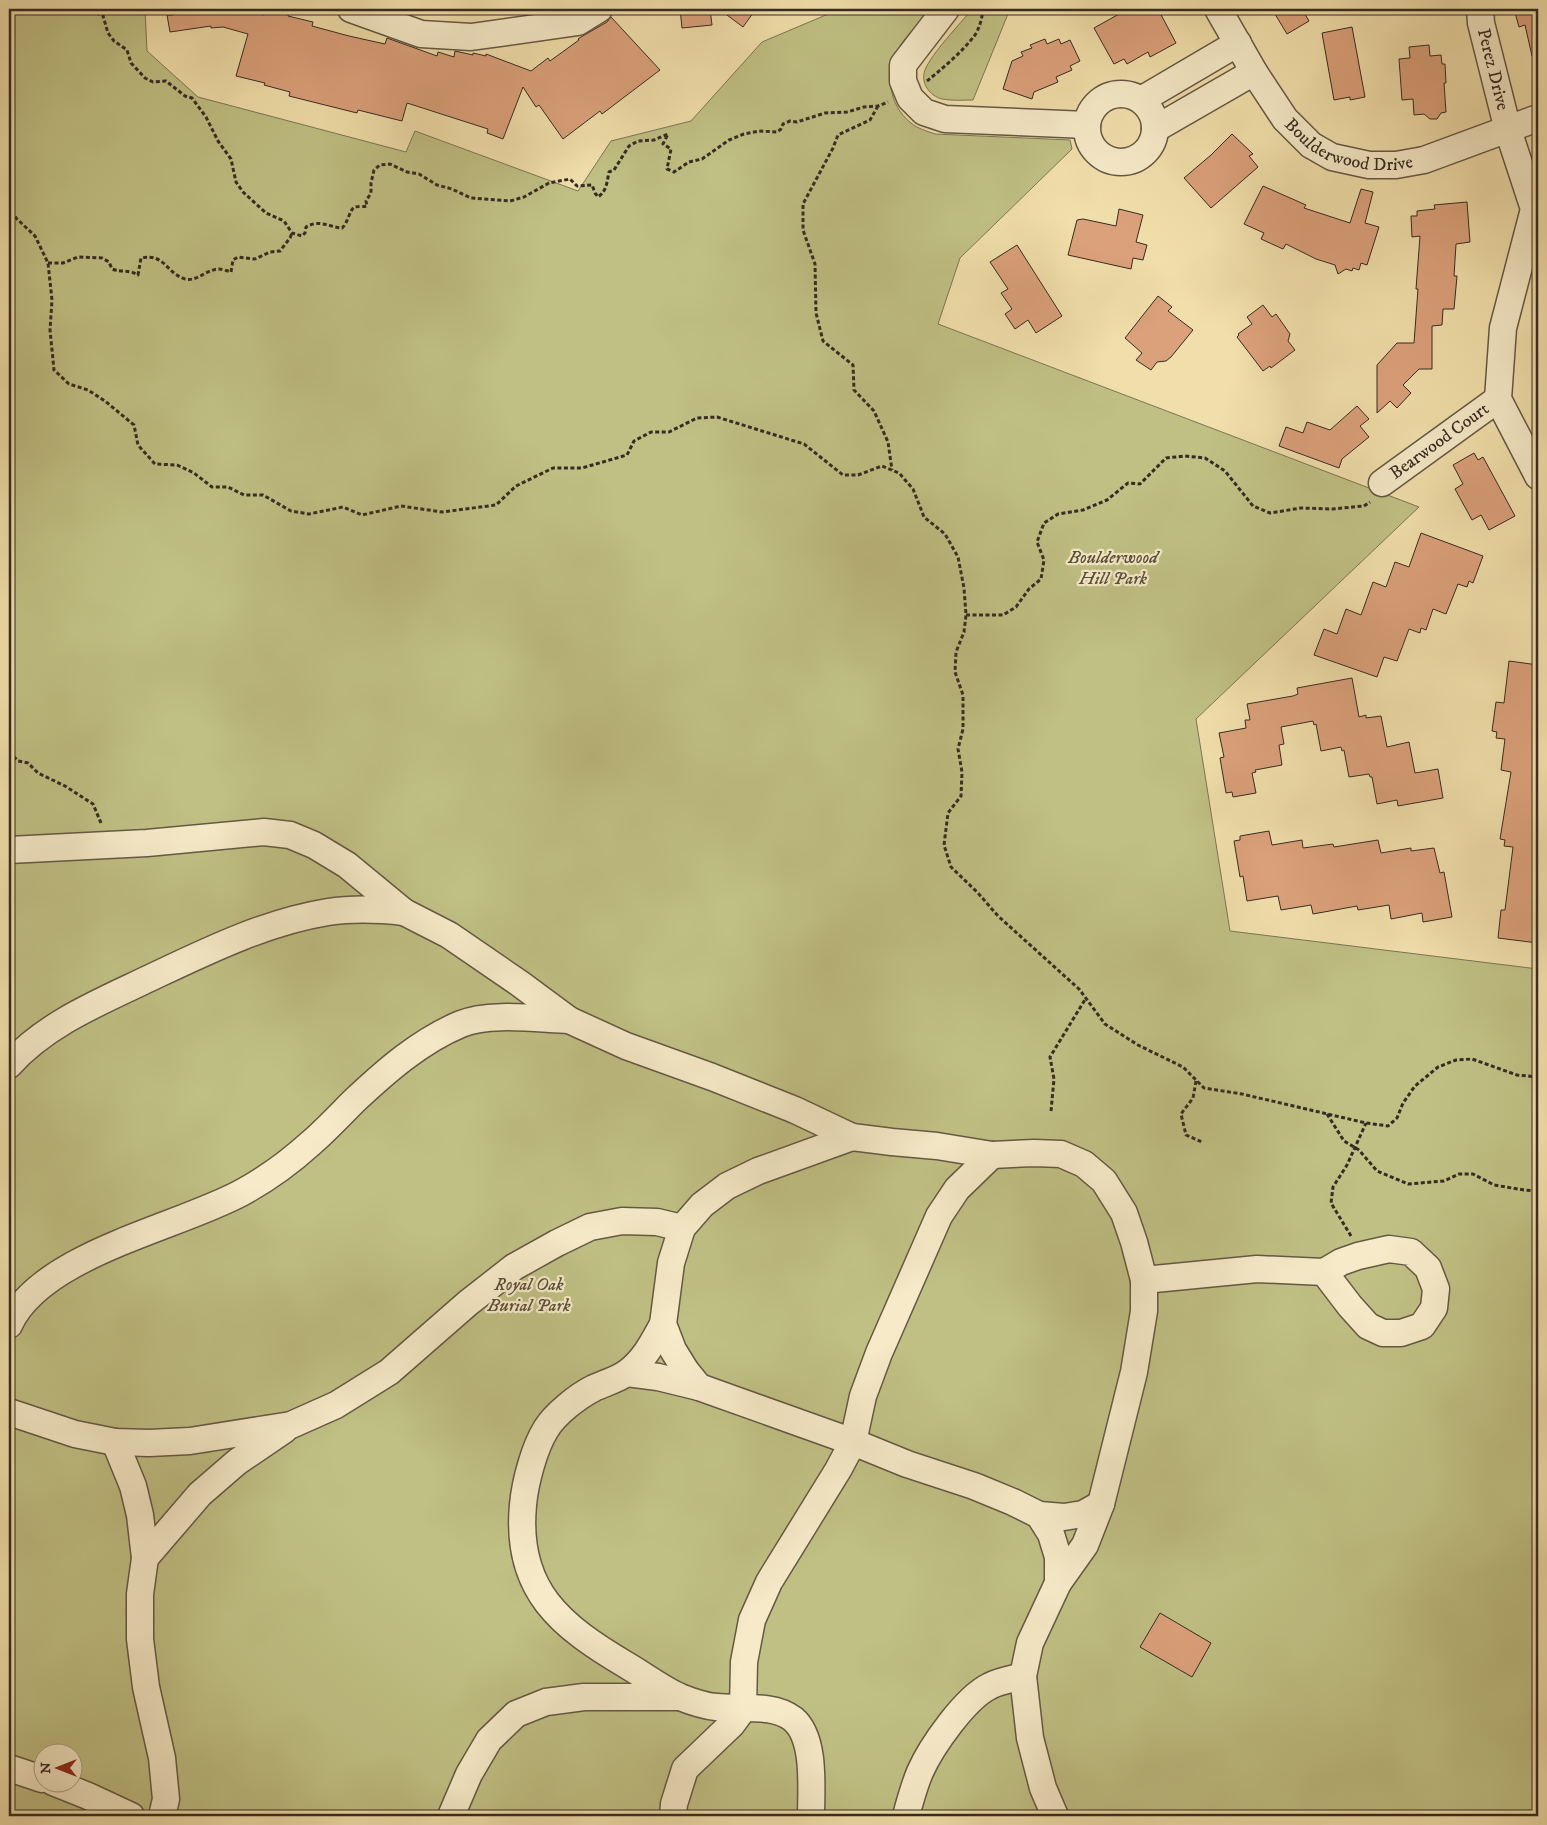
<svg xmlns="http://www.w3.org/2000/svg" width="1547" height="1825" viewBox="0 0 1547 1825" font-family="'IM FELL DW Pica',serif">
	<rect width="100%" height="100%" fill="#f1dfab"/>
	<filter id="stains"><feTurbulence type="fractalNoise" baseFrequency=".004" numOctaves="4"/><feColorMatrix values="0 0 0 0 .2 0 0 0 0 .09 0 0 0 0 .02 0 0 0 .5 -.17"/></filter>
	<radialGradient id="worn" r=".72"><stop offset=".6" stop-color="#630" stop-opacity="0"/><stop offset="1" stop-color="#630" stop-opacity=".3"/></radialGradient>
	<path fill="#c0c084" stroke="#7b7654" fill-rule="evenodd" d="M 10,9 L 145,9 L 147,51 L 198,97 L 406,152 L 415,131 L 578,191 L 611,141 L 691,121 L 762,42 L 840,9 L 933,9 C 922,21 908,33 900,46 C 885,71 887,104 911,123 C 918,129 927,131 935,134 L 1070,140 L 1072,149 L 960,258 L 938,324 L 1419,507 L 1196,719 L 1230,931 L 1538,969 L 1538,1816 L 9,1816 L 9,34 L 15,33 ZM 42,1752 L 72,1752 L 72,1782 L 42,1782 Z
		M 972,9 L 1010,9 L 973,100 C 963,100 952,101 942,99 C 930,96 920,83 925,70 C 931,54 961,23 972,9 Z"/>
	<path fill="#dba17b" stroke="#362b23" d="M 172,9 L 242,9 L 264,15 L 266,9 L 280,9 L 289,11 L 288,16 L 313,22 L 312,26 L 349,36 L 385,44 L 387,38 L 437,56 L 438,52 L 454,57 L 455,51 L 473,55 L 473,53 L 486,56 L 486,54 L 531,71 L 548,58 L 550,61 L 579,40 L 578,39 L 581,37 L 607,22 L 611,17 L 660,70 L 602,114 L 600,111 L 563,139 L 539,105 L 536,107 L 523,87 L 503,139 L 487,133 L 488,129 L 407,103 L 402,121 L 358,110 L 357,113 L 289,96 L 290,92 L 264,85 L 265,83 L 236,76 L 248,34 L 223,27 L 211,28 L 211,26 L 170,32 L 167,15 L 173,15 Z
		M 680,9 L 710,9 L 712,25 L 682,28 Z
		M 719,9 L 756,9 L 743,27 Z
		M 1128,9 L 1158,9 L 1176,43 L 1150,57 L 1148,52 L 1127,64 L 1124,59 L 1114,64 L 1094,28 Z
		M 1272,9 L 1302,9 L 1309,21 L 1287,34 Z
		M 1514,9 L 1538,9 L 1538,56 L 1532,56 L 1525,25 L 1519,27 Z
		M 1352,27 L 1365,97 L 1350,100 L 1350,97 L 1334,100 L 1322,33 Z
		M 1045,39 L 1047,44 L 1059,39 L 1061,44 L 1070,40 L 1080,61 L 1070,66 L 1072,70 L 1056,77 L 1058,82 L 1034,92 L 1032,99 L 1003,89 L 1012,61 L 1023,56 L 1021,52 L 1032,48 L 1030,45 Z
		M 1429,45 L 1430,56 L 1441,55 L 1442,64 L 1445,64 L 1446,83 L 1444,83 L 1446,112 L 1441,113 L 1437,119 L 1430,119 L 1424,114 L 1414,115 L 1413,99 L 1402,100 L 1399,59 L 1410,58 L 1409,47 Z
		M 1232,134 L 1253,154 L 1249,156 L 1258,167 L 1211,208 L 1184,178 L 1211,155 Z
		M 1263,186 L 1306,205 L 1304,208 L 1350,223 L 1361,189 L 1373,192 L 1365,223 L 1379,227 L 1367,265 L 1361,263 L 1359,270 L 1353,268 L 1352,271 L 1346,269 L 1338,274 L 1335,265 L 1316,259 L 1286,244 L 1283,249 L 1261,239 L 1264,233 L 1244,224 Z
		M 1467,202 L 1470,242 L 1456,244 L 1454,276 L 1457,276 L 1454,309 L 1443,309 L 1442,325 L 1432,326 L 1432,369 L 1419,369 L 1403,385 L 1411,393 L 1397,408 L 1390,401 L 1377,413 L 1377,365 L 1397,343 L 1414,343 L 1418,289 L 1416,289 L 1420,236 L 1412,237 L 1411,216 L 1417,216 L 1417,211 L 1435,209 L 1434,205 Z
		M 1119,209 L 1143,215 L 1136,242 L 1147,245 L 1143,260 L 1133,258 L 1131,269 L 1068,255 L 1077,220 L 1083,219 L 1116,226 Z
		M 1017,245 L 1062,316 L 1036,333 L 1028,320 L 1015,329 L 1005,314 L 1012,309 L 1001,293 L 1008,289 L 990,262 Z
		M 1158,296 L 1172,307 L 1168,311 L 1193,330 L 1171,357 L 1166,361 L 1157,362 L 1151,370 L 1136,360 L 1142,353 L 1125,338 Z
		M 1263,305 L 1272,317 L 1276,314 L 1290,334 L 1288,341 L 1295,350 L 1271,368 L 1270,366 L 1263,371 L 1237,337 L 1239,335 L 1238,334 L 1252,324 L 1247,317 Z
		M 1357,406 L 1369,419 L 1360,426 L 1369,437 L 1342,459 L 1339,468 L 1279,446 L 1286,427 L 1303,433 L 1307,422 L 1330,430 Z
		M 1474,453 L 1478,460 L 1483,457 L 1515,516 L 1489,530 L 1481,515 L 1472,520 L 1455,489 L 1463,484 L 1453,465 Z
		M 1421,533 L 1483,556 L 1473,583 L 1469,581 L 1467,587 L 1458,584 L 1446,614 L 1433,609 L 1426,630 L 1421,628 L 1420,633 L 1409,629 L 1397,661 L 1384,657 L 1377,677 L 1314,655 L 1324,629 L 1337,634 L 1346,609 L 1361,615 L 1373,582 L 1386,587 L 1395,562 L 1409,567 Z
		M 1509,661 L 1538,665 L 1538,943 L 1498,938 L 1501,910 L 1505,910 L 1513,847 L 1504,846 L 1505,840 L 1500,839 L 1511,772 L 1501,770 L 1505,739 L 1496,738 L 1497,732 L 1492,731 L 1496,702 L 1504,703 Z
		M 1352,678 L 1359,717 L 1366,715 L 1366,718 L 1381,716 L 1387,747 L 1409,742 L 1415,773 L 1438,769 L 1443,798 L 1398,806 L 1397,800 L 1377,804 L 1372,777 L 1370,777 L 1369,774 L 1349,777 L 1344,750 L 1342,751 L 1341,747 L 1321,751 L 1316,724 L 1314,725 L 1313,721 L 1281,727 L 1284,744 L 1279,745 L 1282,765 L 1255,770 L 1256,772 L 1252,773 L 1256,793 L 1233,797 L 1232,792 L 1226,793 L 1220,758 L 1224,757 L 1219,733 L 1246,728 L 1245,720 L 1250,720 L 1247,704 L 1293,696 L 1298,694 L 1297,688 Z
		M 1269,831 L 1272,845 L 1302,840 L 1303,848 L 1333,844 L 1334,847 L 1378,840 L 1381,853 L 1411,848 L 1411,851 L 1434,848 L 1440,873 L 1444,872 L 1452,917 L 1423,922 L 1422,913 L 1391,919 L 1389,905 L 1358,910 L 1357,906 L 1313,914 L 1311,905 L 1281,910 L 1278,896 L 1247,901 L 1243,876 L 1240,877 L 1234,841 L 1240,840 L 1240,836 Z
		M 1160,1613 L 1211,1643 L 1192,1677 L 1140,1647 Z"/>
	<g fill="none" stroke-linecap="round" stroke-linejoin="round">
		<defs>
			<g id="minor">
				<path d="M 351,9 L 421,34 L 471,37 L 578,22 L 599,9"/>
				<path d="M 946,9 L 903,65 L 903,81 L 910,98 L 924,112 L 945,119 L 1087,125"/>
				<path id="s1" d="M 1218,9 L 1254,72 L 1285,119 L 1311,145 L 1332,157 L 1369,165 L 1396,165 L 1424,160 L 1538,118"/>
				<path id="s2" d="M 1480,9 L 1481,23 L 1508,130 L 1534,209 L 1503,328 L 1498,399 L 1538,476"/>
				<circle cx="1121" cy="128" r="34"/>
				<path d="M 1141,100 L 1238,43"/>
				<path d="M 1155,129 L 1254,72"/>
				<path id="s3" d="M 1382,483 L 1498,399"/>
				<path d="M 9,850 L 147,843 L 264,832 L 290,835 L 314,845 L 347,865 L 404,912 L 449,935 L 519,983 L 569,1020 L 626,1046 L 712,1077 L 795,1110 L 852,1137 L 892,1142 L 937,1146 L 992,1155 L 1034,1153 L 1061,1154 L 1084,1164 L 1104,1181 L 1124,1213 L 1134,1242 L 1144,1280 L 1144,1311 L 1134,1372 L 1101,1504 L 1085,1545 L 1058,1583 L 1030,1643 L 1023,1676 L 1030,1738 L 1043,1788 L 1055,1816"/>
				<path d="M 9,1065 C 47,1023 100,1002 150,978 C 207,951 266,922 328,912 C 354,908 378,909 404,912"/>
				<path d="M 852,1137 L 758,1171 L 727,1186 L 702,1205 L 682,1228 L 671,1263 L 663,1324 L 673,1350 L 686,1371 L 699,1387 L 853,1442 L 907,1464 L 974,1486 L 1013,1502 L 1039,1515 L 1051,1534 L 1058,1557 L 1058,1583"/>
				<path d="M 1144,1280 L 1257,1269 L 1324,1272 L 1341,1262 L 1358,1256 L 1389,1249 L 1411,1252 L 1428,1268 L 1436,1289 L 1434,1308 L 1422,1326 L 1401,1333 L 1383,1333 L 1368,1326 L 1350,1306 L 1324,1272"/>
				<path d="M 663,1324 C 653,1342 645,1359 628,1372 C 619,1379 605,1383 594,1388 C 578,1396 555,1414 546,1429 C 534,1448 525,1483 523,1505 C 515,1590 560,1626 628,1666 C 645,1676 662,1689 680,1697 C 690,1701 705,1706 716,1707 C 740,1710 772,1703 793,1719 C 816,1738 811,1789 811,1816"/>
				<path d="M 9,1325 C 40,1255 176,1228 241,1193 C 265,1180 290,1162 311,1143 C 326,1130 340,1115 354,1101 C 386,1071 420,1041 461,1024 C 489,1012 538,1019 569,1020"/>
				<path d="M 627,1373 L 658,1377 L 699,1387"/>
				<path d="M 9,1412 L 75,1434 L 115,1442 L 149,1443 L 190,1441 L 291,1425 L 336,1405 L 389,1372 L 468,1303 L 514,1267 L 557,1243 L 590,1227 L 622,1221 L 657,1222 L 682,1228"/>
				<path d="M 115,1442 L 133,1486 L 140,1515 L 145,1558 L 140,1594 L 140,1639 L 146,1687 L 162,1758 L 166,1799 L 162,1816"/>
				<path d="M 1039,1515 L 1064,1517 L 1083,1514 L 1101,1504"/>
				<path d="M 145,1558 L 200,1494 L 237,1462 L 284,1430"/>
				<path d="M 9,1768 L 42,1779"/>
				<path d="M 53,1782 L 88,1796 L 131,1816"/>
				<path d="M 451,1816 L 469,1774 L 489,1740 L 516,1714 L 546,1702 L 584,1697 L 679,1697"/>
				<path d="M 673,1816 L 674,1804 L 685,1769 L 732,1724 L 743,1709 L 744,1662 L 752,1620 L 769,1582 L 838,1470 L 853,1442 L 863,1396 L 879,1353 L 939,1216 L 957,1189 L 992,1155"/>
				<path d="M 906,1816 C 910,1801 914,1786 920,1772 C 931,1747 965,1698 990,1686 C 999,1681 1013,1679 1023,1676"/>
			</g>
		</defs>
		<use href="#minor" stroke="#655845" stroke-width="29"/>
		<path stroke="#362b23" stroke-width="3" stroke-dasharray="4 2.5" stroke-linecap="butt" d="M 91,9 L 94,12 L 103,16
			M 107,9 L 103,16 L 108,33 L 114,41 L 127,50 L 131,63 L 145,78 L 153,82 L 166,81 L 185,96 L 192,98 L 206,117 L 218,141 L 231,159 L 236,182 L 243,192 L 266,213 L 284,221 L 292,233 L 302,236 L 305,233 L 306,227 C 319,219 329,227 342,228 C 348,223 350,208 355,207 C 358,206 363,207 367,206 L 366,201 L 371,193 L 371,183 L 374,170 L 380,165 L 390,164 L 407,172 L 419,174 L 437,185 L 452,189 L 471,198 L 510,201 L 524,197 L 549,183 L 570,179 L 577,186 L 592,185 L 595,193 L 598,197 C 607,191 607,181 609,172 L 614,170 L 629,146 L 638,141 L 654,140 L 668,134 L 663,144 L 671,149 L 667,169 L 674,172 L 689,162 L 702,159 L 729,140 L 744,134 L 759,131 L 777,132 L 781,129 L 783,124 L 790,121 L 797,122 L 825,113 L 847,112 L 864,107 L 878,106 L 888,102
			M 927,81 C 943,68 962,52 975,35 C 980,27 982,18 983,9
			M 878,106 L 870,120 L 838,135 L 833,148 L 803,204 L 803,230 L 815,264 L 816,313 L 823,341 L 853,365 L 854,390 L 874,411 L 888,442 L 892,470
			M 9,205 L 16,218 L 35,236 L 48,263 L 52,300 L 50,330 L 54,370 L 69,384 L 88,390 L 105,401 L 134,425 L 138,445 L 155,464 L 177,465 L 194,473 L 212,487 L 228,487 L 244,495 L 263,495 L 291,511 L 309,514 L 343,507 L 362,515 L 401,506 L 442,512 L 496,505 L 516,486 L 553,468 L 582,468 L 627,455 L 634,441 L 651,432 L 669,432 L 697,418 L 717,417 L 804,444 L 843,475 L 858,475 L 882,466 L 899,473 L 913,489 L 924,517 L 945,534 L 958,557 L 964,588 L 966,615 L 964,632 L 956,652 L 955,672 L 963,695 L 963,729 L 958,749 L 962,772 L 961,796 L 948,813 L 944,845 L 951,867 L 978,893 L 998,916 L 1079,989 L 1105,1024 L 1138,1045 L 1183,1067 L 1204,1088 L 1242,1094 L 1366,1123 L 1388,1126 L 1397,1118 L 1403,1103 L 1415,1086 L 1438,1067 L 1456,1060 L 1472,1059 L 1517,1075 L 1538,1077
			M 48,263 L 63,263 L 78,257 L 102,258 L 109,262 L 112,269 C 123,273 128,269 138,275 L 141,258 C 165,253 166,273 185,279 C 197,282 207,269 219,269 C 223,269 227,271 231,272 L 233,260 L 238,257 L 255,259 L 270,252 L 280,251 L 290,238 L 292,233
			M 966,615 L 1003,615 L 1016,607 L 1029,589 L 1041,579 L 1044,560 L 1037,542 L 1044,523 L 1058,514 L 1083,510 L 1107,500 L 1128,483 L 1140,484 L 1166,458 L 1185,456 L 1205,458 L 1225,471 L 1253,506 L 1270,513 L 1301,508 L 1332,509 L 1364,506 L 1370,502
			M 9,752 L 18,761 L 28,763 L 38,773 L 65,786 L 93,804 L 101,823
			M 1196,1081 L 1193,1098 L 1181,1114 L 1186,1135 L 1202,1142
			M 1051,1111 L 1054,1079 L 1050,1057 L 1086,998
			M 1327,1114 L 1344,1141 L 1359,1150 L 1377,1171 L 1408,1184 L 1444,1181 L 1459,1174 L 1473,1174 L 1494,1185 L 1524,1190 L 1538,1191
			M 1351,1236 L 1331,1203 L 1333,1187 L 1347,1165 L 1366,1123"/>
		<use href="#minor" stroke="#f6eac8" stroke-width="26"/>
	</g>
	<g text-anchor="middle" dominant-baseline="central" stroke-width="4.5" stroke-linejoin="round" paint-order="stroke">
		<g font-size="18" fill="#362b23" stroke="#f6eac8">
			<text stroke="none"><textPath href="#s2" startOffset="62">Perez Drive</textPath></text>
			<text stroke="none"><textPath href="#s1" startOffset="202">Boulderwood Drive</textPath></text>
			<text stroke="none"><textPath href="#s3" startOffset="71">Bearwood Court</textPath></text>
		</g>
		<g font-size="18" font-style="italic" fill="#58503b" stroke="#f6eac8">
			<text x="1113" y="558">Boulderwood<tspan x="1113" dy="21">Hill Park</tspan></text>
			<text x="529" y="1285">Royal Oak<tspan x="529" dy="21">Burial Park</tspan></text>
		</g>
	</g>
	<rect width="1547" height="1825" fill="none" stroke="#f1dfab" stroke-width="30"/>
	<rect x="10" y="10" width="1527" height="1805" fill="none" stroke="#362b23" stroke-width="2.5"/>
	<rect x="15" y="15" width="1517" height="1795" fill="none" stroke="#362b23"/>
	<g transform="translate(58 1768) rotate(270)"><circle r="24" fill="#f6eac8" stroke="#a99e86"/>
	<path d="M0-4L9 19L0 12L-9 19Z" fill="#8f2418"/>
	<text y="-8" font-size="14" font-weight="bold" text-anchor="middle" fill="#362b23">N</text>
	</g>
	<rect width="100%" height="100%" filter="url(#stains)"/>
	<rect width="100%" height="100%" fill="url(#worn)"/>
</svg>
